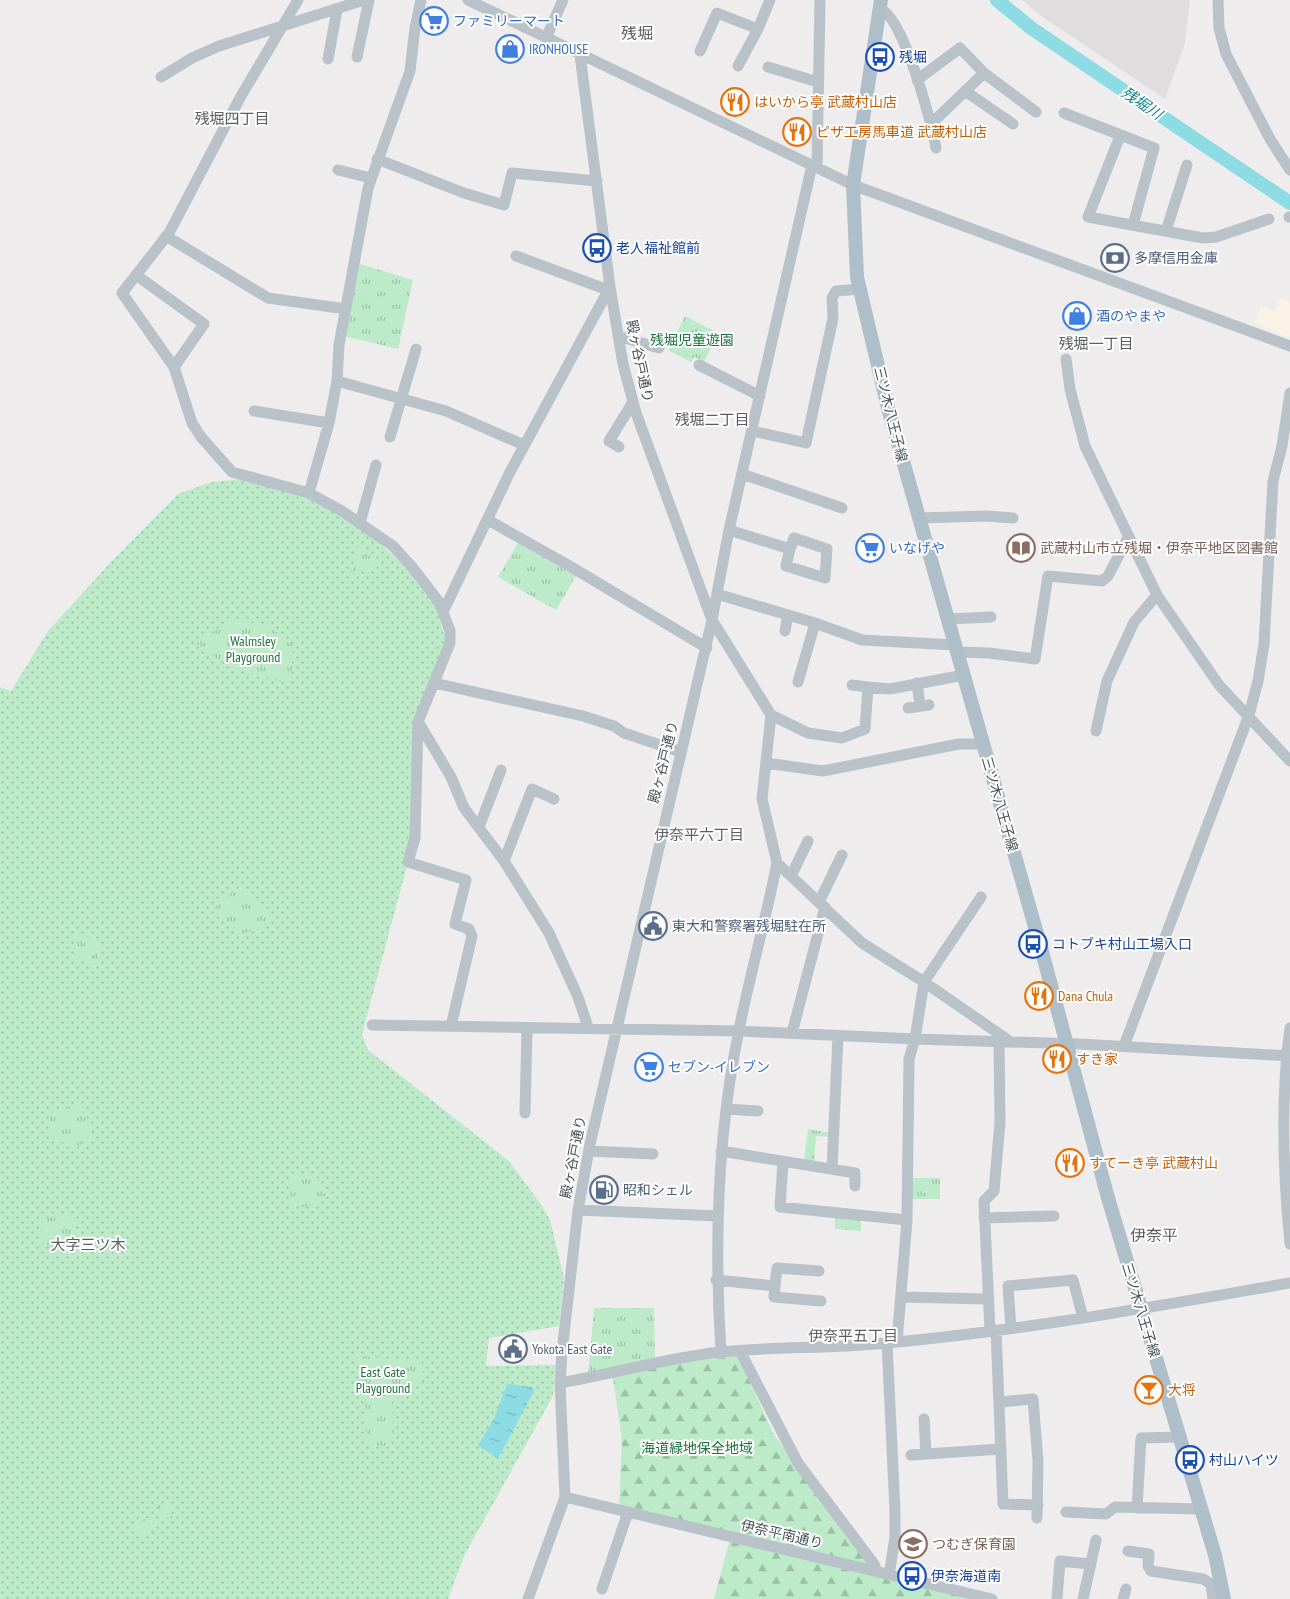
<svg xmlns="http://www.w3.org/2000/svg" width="1290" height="1599" viewBox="0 0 1290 1599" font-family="'PT Sans Narrow','Noto Sans JP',sans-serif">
	<defs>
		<pattern id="grass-dots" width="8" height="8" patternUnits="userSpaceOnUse" patternTransform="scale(1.25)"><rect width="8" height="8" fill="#bdeac9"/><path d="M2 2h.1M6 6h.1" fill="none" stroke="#9bc0a6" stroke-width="1.8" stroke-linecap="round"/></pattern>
		<pattern id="forest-firs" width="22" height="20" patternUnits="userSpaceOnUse" patternTransform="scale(1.25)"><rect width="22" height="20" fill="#bdeac9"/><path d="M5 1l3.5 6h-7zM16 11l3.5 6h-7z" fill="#9bc0a6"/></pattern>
		<pattern id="park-tufts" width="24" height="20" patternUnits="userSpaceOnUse" patternTransform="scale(1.25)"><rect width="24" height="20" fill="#bdeac9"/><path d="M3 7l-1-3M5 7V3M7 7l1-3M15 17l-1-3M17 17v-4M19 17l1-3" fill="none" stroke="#9bc0a6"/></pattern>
		<pattern id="water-ripples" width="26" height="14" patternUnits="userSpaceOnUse" patternTransform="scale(1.25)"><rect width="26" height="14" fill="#8ddce4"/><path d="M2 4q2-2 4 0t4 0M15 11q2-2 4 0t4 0" fill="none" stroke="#75b5bc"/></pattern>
	</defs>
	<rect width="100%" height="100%" fill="#efeced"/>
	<path fill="#faf2e5" d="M 1281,297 L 1290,302 L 1290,338 L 1255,323 L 1261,307 L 1275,311 Z"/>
	<path fill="#e0ddde" d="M 1022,0 L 1190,0 L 1185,43 L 1165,99 L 1044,18 Z"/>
	<path fill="url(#grass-dots)" d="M 253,478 L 279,484 L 352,517 L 429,589 L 449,648 L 418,722 L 408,862 L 362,1034 L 368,1050 L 509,1161 L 540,1203 L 550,1220 L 564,1278 L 559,1326 L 489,1338 L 486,1366 L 555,1365 L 553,1396 L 465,1554 L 448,1599 L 0,1599 L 0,687 L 11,691 L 48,631 L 112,561 L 178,494 L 212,482 Z"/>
	<path fill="url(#forest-firs)" d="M 738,1355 L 773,1433 L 876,1575 L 974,1599 L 714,1599 L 731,1535 L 619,1508 L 622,1440 L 613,1378 L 655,1367 Z"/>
	<path fill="url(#park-tufts)" d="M 357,263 L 413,280 L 398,349 L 344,336 Z
		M 685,316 L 718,333 L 704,362 L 694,357 L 691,362 L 668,350 Z
		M 518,543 L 576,576 L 556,610 L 498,577 Z
		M 356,546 L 382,565 L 351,574 Z
		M 230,621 L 265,624 L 293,644 L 291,683 C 255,675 223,668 196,643 Z
		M 242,885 L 268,911 L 271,924 L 239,935 L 214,908 Z
		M 76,935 L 101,940 L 98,965 L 73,958 Z
		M 77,1104 L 95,1132 L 77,1148 L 47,1136 L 51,1113 Z
		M 808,1129 L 831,1133 L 830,1137 L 816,1136 L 814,1164 L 804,1162 Z
		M 290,1175 L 316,1176 L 326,1196 L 306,1208 L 290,1203 Z
		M 911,1178 L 940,1178 L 940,1199 L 911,1199 Z
		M 76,1215 L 74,1252 L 38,1242 L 43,1218 Z
		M 835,1216 L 861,1218 L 861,1231 L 835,1229 Z
		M 594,1308 L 654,1308 L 655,1359 L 588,1375 Z
		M 357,1356 L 420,1361 L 425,1382 L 392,1401 L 394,1438 L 387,1446 L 367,1445 L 365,1405 Z
		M 158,1505 L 172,1505 L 172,1518 L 158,1518 Z
		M 147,1518 L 152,1519 L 156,1529 L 139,1535 L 135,1529 L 137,1523 Z"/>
	<path fill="url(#water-ripples)" d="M 507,1384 L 532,1387 L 534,1391 L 498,1459 L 478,1445 L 494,1419 Z"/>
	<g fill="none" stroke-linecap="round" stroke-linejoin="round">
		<path stroke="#8ddce4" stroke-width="14" d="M 997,0 L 1031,28 L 1290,203"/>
		<path stroke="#b8c2c8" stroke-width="11" d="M 298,0 L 241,96 L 169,233 L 122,293 L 174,367 L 192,423 L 201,437 L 232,472 L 309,493 L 342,511 L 393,546 L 413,568 L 439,602 L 450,631 L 450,643 L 418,722 L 415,838 L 408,862 L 466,880 L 455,924 L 469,929 L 472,936 L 451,1026
			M 468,0 L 853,185 L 1290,346
			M 1218,0 L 1219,28 L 1226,54 L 1270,139 L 1290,170
			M 880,9 C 903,15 932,124 936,148
			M 546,38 L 563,0
			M 700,51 L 717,13 L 758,29
			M 357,57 L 369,0
			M 328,59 L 337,10
			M 738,66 L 758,29 L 770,0
			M 768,67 L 818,82
			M 984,73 L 1036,112
			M 161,77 L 192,58 L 219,46 L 364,0
			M 917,80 L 960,48 L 984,73 L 932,123
			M 965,91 L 1013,124
			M 1064,113 L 1154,148 L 1133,225
			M 1120,136 L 1088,217 L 1203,238 L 1216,237 L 1269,219
			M 377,159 L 464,193 L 504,205 L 512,173 L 597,181
			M 812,165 L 729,530 L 712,620 L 771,715 L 808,733 L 842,738 L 865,729 L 868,687 L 890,689 L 964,675
			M 817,168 L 820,0
			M 338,170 L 371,178
			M 1289,217 L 1290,217
			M 1166,231 L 1187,165
			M 166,236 L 268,298 L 346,309
			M 516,256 L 608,290
			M 136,275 L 204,324 L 174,367
			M 618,336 L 659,348
			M 1066,359 L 1070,389 L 1085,446 L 1157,595 L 1219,685 L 1290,761
			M 699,365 L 760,396
			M 337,381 L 446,411 L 524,445
			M 254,411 L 329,423
			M 752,431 L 806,443 L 833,318 L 832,298 L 836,291 L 860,289
			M 390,437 L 416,349
			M 619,447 L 609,441 L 633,402
			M 742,474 L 842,508
			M 309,493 L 329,423 L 337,381 L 339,345 L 368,188 L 410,71 L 415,28 L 421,0
			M 919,518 L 986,516 L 1013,518
			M 488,520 L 568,565 L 707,648
			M 360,523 L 376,465
			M 729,530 L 790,549 L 794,538 L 827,549 L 825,578 L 786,566 L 790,549
			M 717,594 L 815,623 L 862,640 L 955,645
			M 443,612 L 509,474 L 610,287
			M 948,619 L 991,617
			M 785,631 L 788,615
			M 958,652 L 989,653 L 1035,659 L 1048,576 L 1102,581 L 1108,576 L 1128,538
			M 798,682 L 815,623
			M 434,683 L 583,716 L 614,726 L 624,733 L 681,752
			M 917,683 L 920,706
			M 852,685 L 868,687
			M 908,708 L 929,705
			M 771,715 L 762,799 L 777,863 L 862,943 L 924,982 L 1011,1042
			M 419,723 L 451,777 L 464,808 L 504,861 L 549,933 L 578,997 L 588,1027
			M 1096,731 L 1107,681 L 1134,622 L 1157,595
			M 766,763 L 823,771 L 959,744 L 983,744
			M 479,827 L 501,770
			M 504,861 L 532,789 L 554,799
			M 791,876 L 808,841
			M 819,902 L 842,855
			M 372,1025 L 739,1031 L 915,1039 L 1079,1044 L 1290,1056
			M 1290,1028 C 1280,1100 1283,1173 1290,1244
			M 792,1033 L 825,907
			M 1124,1046 L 1249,715 L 1258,681 L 1264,644 L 1273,481 L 1282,446 L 1290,393
			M 726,1109 L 758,1111
			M 525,1113 L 527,1028
			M 589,1151 L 653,1154
			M 721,1151 L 855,1173 L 855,1186
			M 783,1162 L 780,1207 L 907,1220
			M 832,1169 L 838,1036
			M 578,1210 L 718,1216
			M 984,1218 L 1054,1216
			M 716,1280 L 775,1286 L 774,1297 L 821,1301
			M 775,1286 L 777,1268 L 819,1271
			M 901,1297 L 988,1299
			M 1011,1328 L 1008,1286 L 1073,1280 L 1083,1318
			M 996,1330 L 1003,1504 L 1038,1505
			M 990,1331 L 984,1201 L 994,1191 L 1000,1122 L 999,1042
			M 897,1342 L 907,1220 L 909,1059 L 915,1039 L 924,982 L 981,897
			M 887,1343 L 895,1511 L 895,1538 L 889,1575
			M 740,1351 L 798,1463 L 874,1564 L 877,1572
			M 721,1352 C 714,1244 717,1136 739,1030 C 750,974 766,919 777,863
			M 560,1383 C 614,1374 665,1358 720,1352 C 775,1346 831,1349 886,1343 C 1021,1331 1156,1306 1290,1283
			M 1000,1402 L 1033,1399 L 1038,1461 L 1037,1518
			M 924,1419 L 926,1454
			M 911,1455 L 1001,1449
			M 565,1497 L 992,1599
			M 1137,1508 L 1141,1438 L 1180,1437
			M 1066,1512 L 1106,1514 L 1115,1507 L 1202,1509
			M 1128,1551 L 1149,1554 L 1148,1566 L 1151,1571 L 1203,1579 L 1211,1584 L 1213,1599
			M 602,1589 L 628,1512
			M 528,1599 L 565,1497 L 560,1383 L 562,1352 L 578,1210 L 590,1144 L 712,620 L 636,413 L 623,364 L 610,287 L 580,55
			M 1057,1599 L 1060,1561 L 1090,1564
			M 1083,1599 L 1096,1540
			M 1123,1599 L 1126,1589"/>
		<path stroke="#aebfca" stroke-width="14" d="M 881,0 L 853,185 L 857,277 L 888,408 L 1041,948 L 1108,1198 L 1215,1555 L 1224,1599"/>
	</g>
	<defs>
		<symbol id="supermarket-ring" viewBox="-11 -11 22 22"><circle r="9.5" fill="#fff" stroke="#3f7fe0" stroke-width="1.5"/><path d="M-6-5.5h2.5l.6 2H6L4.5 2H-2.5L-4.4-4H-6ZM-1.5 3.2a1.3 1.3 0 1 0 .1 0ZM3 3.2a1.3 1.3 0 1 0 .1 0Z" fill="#3f7fe0"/></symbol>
		<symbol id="shop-ring" viewBox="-11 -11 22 22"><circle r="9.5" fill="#fff" stroke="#3f7fe0" stroke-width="1.5"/><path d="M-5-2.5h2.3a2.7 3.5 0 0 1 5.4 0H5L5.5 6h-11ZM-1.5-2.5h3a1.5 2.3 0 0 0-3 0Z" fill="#3f7fe0"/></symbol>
		<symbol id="bus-ring" viewBox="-11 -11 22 22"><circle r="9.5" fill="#fff" stroke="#1a4fb4" stroke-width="1.5"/><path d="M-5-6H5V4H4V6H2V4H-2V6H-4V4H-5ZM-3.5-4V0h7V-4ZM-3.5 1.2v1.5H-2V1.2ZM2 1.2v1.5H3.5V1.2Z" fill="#1a4fb4"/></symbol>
		<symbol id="restaurant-ring" viewBox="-11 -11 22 22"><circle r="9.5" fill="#fff" stroke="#e8710a" stroke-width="1.5"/><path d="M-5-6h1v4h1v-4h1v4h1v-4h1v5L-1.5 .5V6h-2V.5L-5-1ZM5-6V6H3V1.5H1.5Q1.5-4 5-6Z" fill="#e8710a"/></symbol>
		<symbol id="bank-ring" viewBox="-11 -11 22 22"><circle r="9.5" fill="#fff" stroke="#5c6f8a" stroke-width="1.5"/><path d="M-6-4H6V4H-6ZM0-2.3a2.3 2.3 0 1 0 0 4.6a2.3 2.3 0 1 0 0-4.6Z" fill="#5c6f8a"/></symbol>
		<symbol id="library-ring" viewBox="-11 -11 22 22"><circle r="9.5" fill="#fff" stroke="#8d6e63" stroke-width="1.5"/><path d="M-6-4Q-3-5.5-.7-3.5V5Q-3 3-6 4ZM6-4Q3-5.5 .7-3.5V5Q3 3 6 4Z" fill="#8d6e63"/></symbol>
		<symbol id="civic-ring" viewBox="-11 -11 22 22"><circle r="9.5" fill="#fff" stroke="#5c6f8a" stroke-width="1.5"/><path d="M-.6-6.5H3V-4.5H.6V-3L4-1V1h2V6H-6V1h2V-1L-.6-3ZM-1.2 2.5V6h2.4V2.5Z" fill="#5c6f8a"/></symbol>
		<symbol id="fuel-ring" viewBox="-11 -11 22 22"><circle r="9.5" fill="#fff" stroke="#5c6f8a" stroke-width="1.5"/><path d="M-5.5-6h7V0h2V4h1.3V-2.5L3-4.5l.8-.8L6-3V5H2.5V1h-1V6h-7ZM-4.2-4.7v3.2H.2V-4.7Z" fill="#5c6f8a"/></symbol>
		<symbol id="bar-ring" viewBox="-11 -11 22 22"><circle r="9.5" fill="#fff" stroke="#e8710a" stroke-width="1.5"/><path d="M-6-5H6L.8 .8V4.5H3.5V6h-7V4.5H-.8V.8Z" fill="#e8710a"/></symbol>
		<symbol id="school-ring" viewBox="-11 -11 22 22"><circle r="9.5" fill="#fff" stroke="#8d6e63" stroke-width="1.5"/><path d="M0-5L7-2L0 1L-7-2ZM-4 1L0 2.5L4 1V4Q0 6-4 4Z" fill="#8d6e63"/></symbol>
	</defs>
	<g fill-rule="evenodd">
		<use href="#supermarket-ring" x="418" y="5" width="32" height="32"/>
		<use href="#shop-ring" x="494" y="33" width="32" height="32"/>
		<use href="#bus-ring" x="864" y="41" width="32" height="32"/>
		<use href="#restaurant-ring" x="719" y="86" width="32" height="32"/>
		<use href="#restaurant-ring" x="781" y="116" width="32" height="32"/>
		<use href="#bus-ring" x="581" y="232" width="32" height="32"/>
		<use href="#bank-ring" x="1099" y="242" width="32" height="32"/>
		<use href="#shop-ring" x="1061" y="300" width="32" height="32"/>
		<use href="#supermarket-ring" x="854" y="532" width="32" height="32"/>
		<use href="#library-ring" x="1005" y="532" width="32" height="32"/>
		<use href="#civic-ring" x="637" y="910" width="32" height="32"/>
		<use href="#bus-ring" x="1017" y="928" width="32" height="32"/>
		<use href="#restaurant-ring" x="1023" y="980" width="32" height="32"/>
		<use href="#restaurant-ring" x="1041" y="1043" width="32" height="32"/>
		<use href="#supermarket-ring" x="633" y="1051" width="32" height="32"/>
		<use href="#restaurant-ring" x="1054" y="1147" width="32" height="32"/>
		<use href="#fuel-ring" x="588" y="1174" width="32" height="32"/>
		<use href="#civic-ring" x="497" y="1333" width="32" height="32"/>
		<use href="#bar-ring" x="1133" y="1374" width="32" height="32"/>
		<use href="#bus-ring" x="1174" y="1444" width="32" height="32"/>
		<use href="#school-ring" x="897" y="1528" width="32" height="32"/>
		<use href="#bus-ring" x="896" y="1560" width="32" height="32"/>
	</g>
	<g text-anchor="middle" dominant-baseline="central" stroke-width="4" stroke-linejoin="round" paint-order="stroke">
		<g font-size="14" fill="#366cbe" stroke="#fff" text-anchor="start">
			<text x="453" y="21">ファミリーマート</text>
			<text x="529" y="49">IRONHOUSE</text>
			<text x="1096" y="316">酒のやまや</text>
			<text x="889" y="548">いなげや</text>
			<text x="668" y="1067">セブン-イレブン</text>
		</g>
		<g font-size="14" fill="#164399" stroke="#fff" text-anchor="start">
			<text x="899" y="57">残堀</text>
			<text x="616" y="248">老人福祉館前</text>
			<text x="1052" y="944">コトブキ村山工場入口</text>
			<text x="1209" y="1460">村山ハイツ</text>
			<text x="931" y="1576">伊奈海道南</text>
		</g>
		<g font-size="14" fill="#c56008" stroke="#fff" text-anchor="start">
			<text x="754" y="102">はいから亭 武蔵村山店</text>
			<text x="816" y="132">ピザ工房馬車道 武蔵村山店</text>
			<text x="1058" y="996">Dana Chula</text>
			<text x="1076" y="1059">すき家</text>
			<text x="1089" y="1163">すてーき亭 武蔵村山</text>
			<text x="1168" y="1390">大将</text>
		</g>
		<g font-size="14" fill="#4e5e75" stroke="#fff" text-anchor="start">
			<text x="1134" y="258">多摩信用金庫</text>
			<text x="672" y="926">東大和警察署残堀駐在所</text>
			<text x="623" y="1190">昭和シェル</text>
			<text x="532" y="1349">Yokota East Gate</text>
		</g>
		<g font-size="14" fill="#1d733e" stroke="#fff">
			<text x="692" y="340">残堀児童遊園</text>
			<text x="253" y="641">Walmsley<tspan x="253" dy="16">Playground</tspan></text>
			<text x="383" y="1372">East Gate<tspan x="383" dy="16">Playground</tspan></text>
			<text x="697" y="1448">海道緑地保全地域</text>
		</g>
		<g font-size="14" fill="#465258" stroke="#fff">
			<text transform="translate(640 361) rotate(78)">殿ヶ谷戸通り</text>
			<text transform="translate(891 414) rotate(76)">三ツ木八王子線</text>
			<text transform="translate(663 762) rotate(-76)">殿ヶ谷戸通り</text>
			<text transform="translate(1000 804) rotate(74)">三ツ木八王子線</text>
			<text transform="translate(573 1157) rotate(-79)">殿ヶ谷戸通り</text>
			<text transform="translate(1141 1310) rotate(73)">三ツ木八王子線</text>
			<text transform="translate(782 1534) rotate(13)">伊奈平南通り</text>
		</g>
		<g font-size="14" fill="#785e54" stroke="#fff" text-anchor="start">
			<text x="1040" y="548">武蔵村山市立残堀・伊奈平地区図書館</text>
			<text x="932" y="1544">つむぎ保育園</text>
		</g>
		<g font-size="15" font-style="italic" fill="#16828d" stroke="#fff">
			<text transform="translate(1142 103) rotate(34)">残堀川</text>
		</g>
		<g font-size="15" fill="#5a5e61" stroke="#fff">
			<text x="232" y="118">残堀四丁目</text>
			<text x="1096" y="343">残堀一丁目</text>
			<text x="712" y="419">残堀二丁目</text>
			<text x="699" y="834">伊奈平六丁目</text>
			<text x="88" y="1244">大字三ツ木</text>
			<text x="853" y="1335">伊奈平五丁目</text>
		</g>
		<g font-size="16" fill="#5a5e61" stroke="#fff">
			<text x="637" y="33">残堀</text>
			<text x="1154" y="1235">伊奈平</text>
		</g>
	</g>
</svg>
